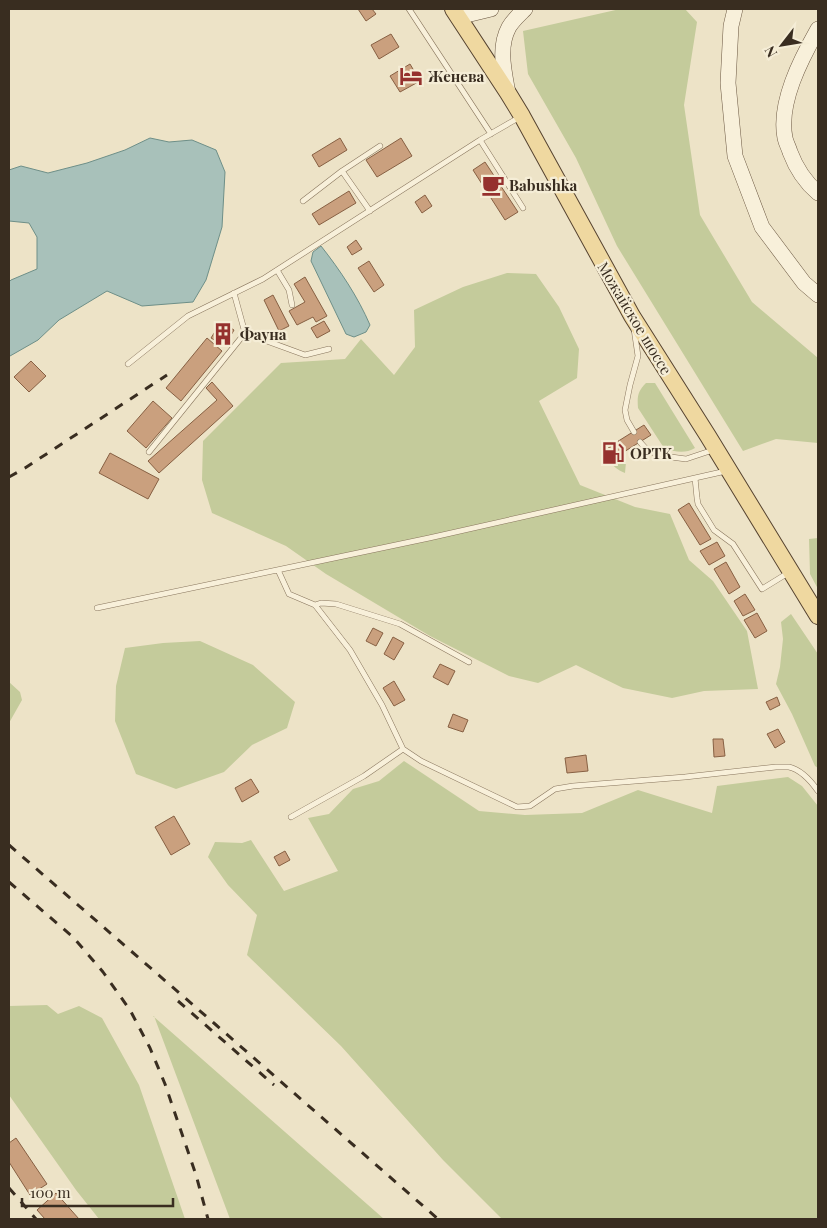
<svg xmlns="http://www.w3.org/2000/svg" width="827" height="1228" viewBox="0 0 827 1228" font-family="'Playfair Display',serif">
	<rect width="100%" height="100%" fill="#ede3c7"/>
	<path fill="#c4cb9b" d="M 620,9 L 685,9 L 697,22 L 684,105 L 700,215 L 752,302 L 818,358 L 818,443 L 776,439 L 743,451 L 617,246 L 576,158 L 528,74 L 523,31 Z
		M 507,273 L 536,274 L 559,307 L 579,349 L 577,378 L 539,401 L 580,485 L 635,507 L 670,514 L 689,560 L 713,581 L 747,631 L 758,689 L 704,691 L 672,698 L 623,688 L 576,665 L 538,683 L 509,676 L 430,636 L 326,574 L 286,546 L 212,513 L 202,480 L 203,441 L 281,363 L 345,359 L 361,339 L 394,375 L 415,347 L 414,310 L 463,287 Z
		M 646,383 L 655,383 L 695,448 C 685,454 675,452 664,448 L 638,408 C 637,396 638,391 646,383 Z
		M 619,455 L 626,462 L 625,473 C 617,470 613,466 608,459 L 610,458 L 612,460 Z
		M 818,538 L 818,589 L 810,574 L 809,539 Z
		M 791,614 L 818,654 L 818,768 L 815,766 L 792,714 L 776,684 L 780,667 L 783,639 L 781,622 Z
		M 200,641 L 253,665 L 295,702 L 287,728 L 252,745 L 224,772 L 176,789 L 136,774 L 115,721 L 116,686 L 125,648 L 163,643 Z
		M 9,682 L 20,692 L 22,700 L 9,723 Z
		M 404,761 L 479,811 L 525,815 L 582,813 L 638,790 L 712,813 L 717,786 L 788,777 L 802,786 L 818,806 L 818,1219 L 502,1219 L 443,1160 L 341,1046 L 247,955 L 257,915 L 228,885 L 208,857 L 215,842 L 242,843 L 251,840 L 284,891 L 338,871 L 308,818 L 329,814 L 353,789 L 379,781 Z
		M 47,1005 L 58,1014 L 79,1006 L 102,1018 L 139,1085 L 185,1219 L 99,1219 L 76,1190 L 9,1095 L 9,1006 Z
		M 154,1016 L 153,1016 L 384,1219 L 230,1219 Z"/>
	<path fill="#a8c1ba" stroke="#6e8f88" d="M 150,138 L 169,142 L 192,140 L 216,150 L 225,172 L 222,227 L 206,280 L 193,302 L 142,306 L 107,291 L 59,320 L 38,340 L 10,356 L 9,356 L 9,282 L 11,280 L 37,269 L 37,237 L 29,223 L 9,221 L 9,170 L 21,166 L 48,173 L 87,163 L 125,150 Z
		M 321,246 C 340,270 358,297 370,325 L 366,332 L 354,337 L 346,334 L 311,261 L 313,252 Z"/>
	<path fill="#caa07e" stroke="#876043" d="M 358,9 L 372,9 L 376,14 L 366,21 Z
		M 391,34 L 399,47 L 379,59 L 371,45 Z
		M 410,64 L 420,81 L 400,92 L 390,76 Z
		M 340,138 L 347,150 L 319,167 L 312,155 Z
		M 401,138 L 412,156 L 377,177 L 366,160 Z
		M 485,162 L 518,212 L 505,220 L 473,170 Z
		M 349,191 L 356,203 L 319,225 L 312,214 Z
		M 425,195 L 432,206 L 422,213 L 415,202 Z
		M 356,240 L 362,249 L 352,255 L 347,247 Z
		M 369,261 L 384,285 L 374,292 L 358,268 Z
		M 305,277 L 327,316 L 316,322 L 313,317 L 297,325 L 289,311 L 305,302 L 294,284 Z
		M 273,295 L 289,326 L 279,331 L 264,300 Z
		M 324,321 L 330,331 L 317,338 L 311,328 Z
		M 221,322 L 234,330 L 225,346 L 211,338 Z
		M 207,338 L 222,351 L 181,401 L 166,388 Z
		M 31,361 L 46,376 L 29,392 L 14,377 Z
		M 212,382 L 233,406 L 159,473 L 148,461 L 217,400 L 206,388 Z
		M 153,401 L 172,418 L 146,448 L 127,431 Z
		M 644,425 L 651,435 L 619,455 L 612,445 Z
		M 612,445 L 619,455 L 612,460 L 606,450 Z
		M 110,453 L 159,479 L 148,499 L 99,473 Z
		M 689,503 L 711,539 L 700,545 L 678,510 Z
		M 717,542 L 725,556 L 709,565 L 700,551 Z
		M 726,562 L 740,587 L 729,594 L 714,569 Z
		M 745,594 L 755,610 L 743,616 L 734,601 Z
		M 757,613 L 767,631 L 755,638 L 744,620 Z
		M 373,628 L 383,633 L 376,646 L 366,641 Z
		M 393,637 L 404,643 L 394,660 L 384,654 Z
		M 440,664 L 455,671 L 448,685 L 433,677 Z
		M 394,681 L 405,700 L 394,706 L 383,688 Z
		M 777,697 L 780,705 L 770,710 L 766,702 Z
		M 453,714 L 468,720 L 463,732 L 448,727 Z
		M 778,729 L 785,742 L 775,748 L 767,734 Z
		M 713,739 L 723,739 L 725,756 L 714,757 Z
		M 586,755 L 588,771 L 567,773 L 565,758 Z
		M 251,779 L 259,792 L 242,802 L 235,788 Z
		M 174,816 L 190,844 L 171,855 L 155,827 Z
		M 285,851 L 290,860 L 279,866 L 274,857 Z
		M 16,1138 L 47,1184 L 30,1195 L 9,1162 L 9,1143 Z
		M 56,1193 L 79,1219 L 45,1219 L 37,1210 Z"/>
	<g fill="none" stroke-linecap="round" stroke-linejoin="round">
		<defs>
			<path id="service" d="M 409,9 L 491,134
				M 480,140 L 523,208
				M 342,171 L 380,146
				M 303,201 L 342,171 L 370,211
				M 277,270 L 289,290 L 292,305
				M 245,333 L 305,355 L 329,349
				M 128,364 L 188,316 L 263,279 L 480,140 L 520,117
				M 634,432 L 627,420 L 625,410 L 630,385 L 638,356 L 634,329
				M 640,442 L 648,451 L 671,457 L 686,459 L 713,450
				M 149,452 L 245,333 L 234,293
				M 695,478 L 697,498 L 698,504 L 714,530 L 733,544 L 762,589 L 788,573
				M 278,570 L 289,594 L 315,605 L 350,650 L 382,705 L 403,749 L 421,761 L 517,807 L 530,806 L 555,789 L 573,786 L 685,777 L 776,767 C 780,767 785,767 789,767 C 802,770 811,781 818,791
				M 315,605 L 321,603 L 336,604 L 400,624 L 469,662
				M 97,608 L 429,538 L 726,471
				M 291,817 L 364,776 L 403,749"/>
			<path id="secondary" d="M 735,9 L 731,26 L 728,83 L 735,156 L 762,227 L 804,283 L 818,295
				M 458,17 L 491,9
				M 818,29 C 801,59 778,103 785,138 C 786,143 789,148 790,152 C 796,168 805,182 818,193
				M 508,93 C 504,71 498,47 509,27 C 513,20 520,14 525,9"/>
			<path id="primary" d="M 453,9 L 508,93 L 522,116 L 632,316 L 708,436 L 818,616"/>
		</defs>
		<use href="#service" stroke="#88755d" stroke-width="6"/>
		<use href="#secondary" stroke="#6a5640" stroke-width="16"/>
		<use href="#primary" stroke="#564330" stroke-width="18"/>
		<use href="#service" stroke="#f8f0da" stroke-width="5"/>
		<use href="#secondary" stroke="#f8f0da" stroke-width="15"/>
		<use href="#primary" stroke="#efd8a0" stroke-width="16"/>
		<path stroke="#392d20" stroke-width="3" stroke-dasharray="9 9" stroke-linecap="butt" d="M 9,477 L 25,468 L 167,375
			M 9,845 L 215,1024 L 438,1219
			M 9,882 L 73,937 L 103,972 L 130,1010 L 150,1048 L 165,1084 L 196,1175 L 208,1219
			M 178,1001 L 274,1085
			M 9,1188 L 36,1219"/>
	</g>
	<defs>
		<symbol id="hotel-bare" viewBox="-9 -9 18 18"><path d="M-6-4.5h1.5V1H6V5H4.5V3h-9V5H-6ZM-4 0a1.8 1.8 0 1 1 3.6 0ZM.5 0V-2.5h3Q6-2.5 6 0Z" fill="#95312e" stroke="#f5edd6" stroke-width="2.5" paint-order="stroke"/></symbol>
		<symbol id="cafe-bare" viewBox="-9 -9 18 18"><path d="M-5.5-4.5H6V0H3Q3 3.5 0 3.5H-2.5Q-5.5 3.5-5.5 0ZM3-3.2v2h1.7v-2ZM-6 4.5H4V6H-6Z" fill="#95312e" stroke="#f5edd6" stroke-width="2.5" paint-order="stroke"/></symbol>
		<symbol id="building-bare" viewBox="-9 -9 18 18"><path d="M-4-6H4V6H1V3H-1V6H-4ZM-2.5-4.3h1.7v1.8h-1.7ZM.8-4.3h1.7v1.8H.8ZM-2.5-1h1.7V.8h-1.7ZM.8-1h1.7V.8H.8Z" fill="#95312e" stroke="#f5edd6" stroke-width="2.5" paint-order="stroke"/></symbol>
		<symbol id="fuel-bare" viewBox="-9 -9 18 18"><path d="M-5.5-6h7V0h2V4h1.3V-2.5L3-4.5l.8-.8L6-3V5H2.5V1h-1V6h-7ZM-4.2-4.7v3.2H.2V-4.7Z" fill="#95312e" stroke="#f5edd6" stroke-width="2.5" paint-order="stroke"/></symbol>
	</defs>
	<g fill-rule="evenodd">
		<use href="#hotel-bare" x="395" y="60" width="32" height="32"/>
		<use href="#cafe-bare" x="477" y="169" width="32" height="32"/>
		<use href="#building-bare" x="207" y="318" width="32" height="32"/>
		<use href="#fuel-bare" x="597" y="437" width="32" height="32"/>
	</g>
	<g text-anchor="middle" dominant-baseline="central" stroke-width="4.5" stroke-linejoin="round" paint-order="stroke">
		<g font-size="15" font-weight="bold" fill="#392d20" stroke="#f5edd6" text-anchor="start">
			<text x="428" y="76">Женева</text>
			<text x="509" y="185">Babushka</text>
			<text x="240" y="334">Фауна</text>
			<text x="630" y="453">ОРТК</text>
		</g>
		<g font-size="15" fill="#392d20" stroke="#f5edd6">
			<text transform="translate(635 318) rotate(59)">Можайское шоссе</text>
		</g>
	</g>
	<rect width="827" height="1228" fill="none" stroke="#392d20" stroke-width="20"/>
	<g transform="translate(782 45) rotate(239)" stroke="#f5edd6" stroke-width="4" paint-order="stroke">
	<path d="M0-4L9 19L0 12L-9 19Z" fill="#392d20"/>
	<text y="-8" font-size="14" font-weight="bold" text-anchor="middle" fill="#392d20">N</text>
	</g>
	<path d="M22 1198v8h151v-8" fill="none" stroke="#392d20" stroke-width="2.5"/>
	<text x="30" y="1198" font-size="15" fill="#392d20" stroke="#f5edd6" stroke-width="4" paint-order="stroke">100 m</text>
</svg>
